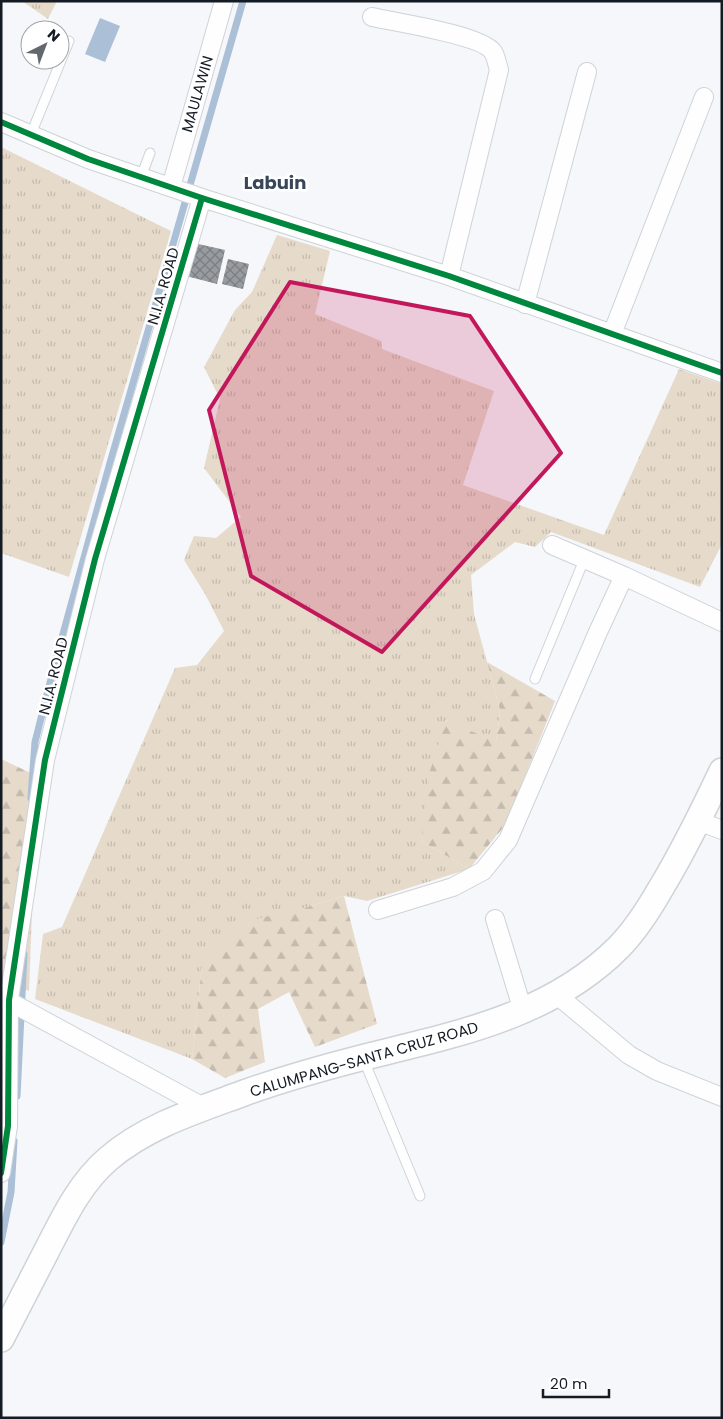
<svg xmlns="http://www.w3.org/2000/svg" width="723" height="1419" viewBox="0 0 723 1419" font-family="Poppins,sans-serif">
	<defs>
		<pattern id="grass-tufts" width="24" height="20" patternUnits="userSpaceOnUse" patternTransform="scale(1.25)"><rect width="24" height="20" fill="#e6daca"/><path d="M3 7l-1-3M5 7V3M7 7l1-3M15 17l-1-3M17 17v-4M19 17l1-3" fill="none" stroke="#c4baad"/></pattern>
		<pattern id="forest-firs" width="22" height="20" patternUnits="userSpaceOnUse" patternTransform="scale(1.25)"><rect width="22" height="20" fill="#e6daca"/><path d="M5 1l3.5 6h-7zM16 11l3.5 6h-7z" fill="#c4baad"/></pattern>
		<pattern id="building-cross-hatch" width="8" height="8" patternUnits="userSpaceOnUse" patternTransform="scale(1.25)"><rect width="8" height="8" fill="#989ca1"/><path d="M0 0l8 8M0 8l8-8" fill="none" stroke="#7b7e83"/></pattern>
	</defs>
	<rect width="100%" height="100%" fill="#f5f7fa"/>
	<path fill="url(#grass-tufts)" d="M 22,1 L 57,1 L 48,19 Z
		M 1,147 L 171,231 L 69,577 L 1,553 Z
		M 277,235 L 330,251 L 315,314 L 381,341 L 382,349 L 494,391 L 463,485 L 604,535 L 679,369 L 722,384 L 722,544 L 700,587 L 551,532 L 535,547 L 515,542 L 471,575 L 474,614 L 500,710 L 496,743 L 446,720 L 421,841 L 469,869 L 367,901 L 344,896 L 304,908 L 202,965 L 192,1059 L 35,999 L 43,934 L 62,927 L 175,668 L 197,665 L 224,631 L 205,594 L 184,560 L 194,536 L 216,538 L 241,517 L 204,468 L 220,399 L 204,367 L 235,310 L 252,292 Z"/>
	<path fill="url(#forest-firs)" d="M 487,662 L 555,701 L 506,824 L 469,869 L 421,841 L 430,771 L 446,720 L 496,742 L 500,710 Z
		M 1,759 L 37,776 L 29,991 L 1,981 Z
		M 344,896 L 377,1024 L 315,1047 L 289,992 L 258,1009 L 265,1062 L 225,1078 L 192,1059 L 202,965 L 243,922 L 304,908 Z"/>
	<path fill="#abbfd6" d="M 100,18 L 120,26 L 105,62 L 85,54 Z"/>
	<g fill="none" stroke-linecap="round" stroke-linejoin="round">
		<path stroke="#abbfd6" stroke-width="7" d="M 31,798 L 35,742 L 55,663 L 110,463 L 243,1
			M 17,1096 L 24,954
			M 1,1242 L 11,1192 L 14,1141"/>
	</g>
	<path fill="url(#building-cross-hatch)" d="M 194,243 L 225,250 L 217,284 L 186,276 Z
		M 228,259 L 249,264 L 243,289 L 222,284 Z"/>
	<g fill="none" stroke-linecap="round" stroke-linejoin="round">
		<defs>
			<path id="service" d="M 31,134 L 69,41
				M 141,177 L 150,153
				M 535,679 L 584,560
				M 363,1058 L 420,1196"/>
			<path id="minor" d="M 372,17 C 394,22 482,35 493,52 C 496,56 497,64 499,70 L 449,276
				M 1,122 L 88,159 L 202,198 L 449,276 L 722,373
				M 171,187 L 224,1
				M 525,304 L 587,72
				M 612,334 L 704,97
				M 552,545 L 624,576
				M 698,821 L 722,830
				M 378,910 L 453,887 L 483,871 L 508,840 L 598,632 L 624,576 L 722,622
				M 495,919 L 523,1011
				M 557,995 L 629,1055 L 657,1071 L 722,1097
				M 1,997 L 205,1108
				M 1,1173 L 8,1126 L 9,1000 L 45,760 L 95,559 L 202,198"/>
			<path id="secondary" d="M 1,1339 C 16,1310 31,1281 46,1252 C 63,1219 79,1184 108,1159 C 146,1126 198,1110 244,1093 C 283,1079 322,1068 361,1058 C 453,1035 549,1017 618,948 C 636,930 649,909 661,888 C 684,850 703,811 722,771"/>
		</defs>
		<use href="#service" stroke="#ced3d8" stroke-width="11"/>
		<use href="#minor" stroke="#ced3d8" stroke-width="20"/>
		<use href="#secondary" stroke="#ced3d8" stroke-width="28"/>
		<use href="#service" stroke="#fefefe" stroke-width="9"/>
		<use href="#minor" stroke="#fefefe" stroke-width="18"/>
		<use href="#secondary" stroke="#fefefe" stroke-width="25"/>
		<defs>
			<path id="cycleway" d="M 1,122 L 88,159 L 202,198 L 449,276 L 722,373
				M 1,1173 L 8,1126 L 9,1000 L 45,760 L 95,559 L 202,198"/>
		</defs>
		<use href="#cycleway" stroke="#fff" stroke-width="9"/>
		<use href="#cycleway" stroke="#00873e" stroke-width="6"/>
	</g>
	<path fill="#c2185b" fill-opacity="0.2" stroke="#c2185b" stroke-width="4" stroke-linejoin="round" d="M 290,282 L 470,316 L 561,453 L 382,652 L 251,576 L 209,410 Z"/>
	<g text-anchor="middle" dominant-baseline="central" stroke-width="5" stroke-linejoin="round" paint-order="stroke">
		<g font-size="15" fill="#141b23" stroke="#fff">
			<text transform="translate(197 94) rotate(-74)">MAULAWIN</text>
			<text transform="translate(163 286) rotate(-74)">N.I.A. ROAD</text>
			<text transform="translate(53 676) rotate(-76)">N.I.A. ROAD</text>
			<text transform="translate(364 1059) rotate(-16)">CALUMPANG-SANTA CRUZ ROAD</text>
		</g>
		<g font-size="18" font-weight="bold" fill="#38485a" stroke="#fff">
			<text x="275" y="182">Labuin</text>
		</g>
	</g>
	<rect width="723" height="1419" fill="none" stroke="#141b23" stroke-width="5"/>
	<g transform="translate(45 45) rotate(42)"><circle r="24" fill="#ffffff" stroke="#a1a4a7"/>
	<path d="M0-4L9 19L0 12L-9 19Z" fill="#63686e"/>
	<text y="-8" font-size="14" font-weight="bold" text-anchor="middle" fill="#141b23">N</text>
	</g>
	<path d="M543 1389v8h66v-8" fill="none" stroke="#141b23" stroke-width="2.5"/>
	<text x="550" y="1389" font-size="15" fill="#141b23" stroke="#ffffff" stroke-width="4" paint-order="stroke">20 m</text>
</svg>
